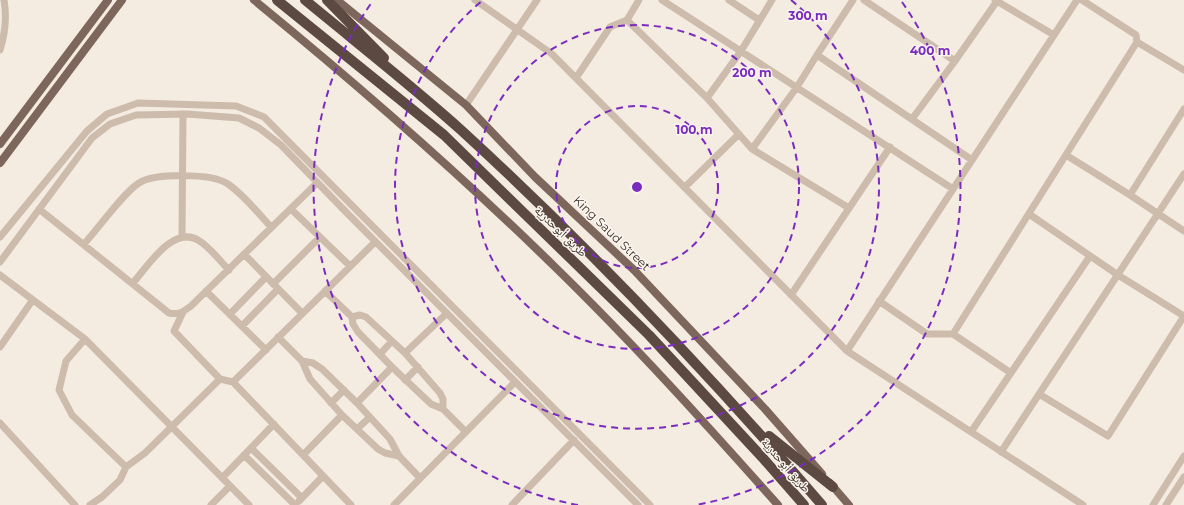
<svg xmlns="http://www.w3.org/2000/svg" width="1184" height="505" viewBox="0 0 1184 505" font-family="Montserrat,'Noto Naskh Arabic',sans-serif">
	<rect width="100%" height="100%" fill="#f4ebe1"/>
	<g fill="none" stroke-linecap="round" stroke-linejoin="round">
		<path stroke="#cdbbac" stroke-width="7" d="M 475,0 L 552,54 L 847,351 L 1083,505
			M 639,0 L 627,20 L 707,98 L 752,149 L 849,208
			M 662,0 L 953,189
			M 729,0 L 759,20
			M 864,0 L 955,61 L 912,119
			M 995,0 L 1054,35 L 1077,0
			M 1082,0 L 1136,35 L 1137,42
			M 0,50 C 5,34 7,17 4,0
			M 817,55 L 853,0
			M 955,61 L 997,1
			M 576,78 L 610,27 L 627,20
			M 707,98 L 741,51 L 772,0
			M 466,105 L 537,0
			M 1184,109 L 1130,195 L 1184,231
			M 752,149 L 797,87 L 817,55 L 972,160
			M 1066,155 L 1130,195
			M 685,187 L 739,134
			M 39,209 L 169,313 C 179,315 183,312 191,306 L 317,183
			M 291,209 L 350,266
			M 1029,214 L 1118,275 L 1184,316
			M 182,236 L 183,114
			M 0,237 L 87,131 L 107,114 L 138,103 L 236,106 L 264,117 L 650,505
			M 84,244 C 98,229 123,193 139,183 C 155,173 212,173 228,184 C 244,195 258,213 271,227
			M 244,254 L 302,313
			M 0,262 L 92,138 L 110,124 L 136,115 L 187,114 L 239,118 L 259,128 L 281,145 L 345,211 L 638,505
			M 0,275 L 85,339 L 249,505
			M 133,283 C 147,267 173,225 198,240 C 210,247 219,260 229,270
			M 273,284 L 320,237
			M 206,291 L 266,350
			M 325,291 L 352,317 L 360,315 L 366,317 L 405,353 L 440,393 L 443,399 L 443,409 L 466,432
			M 791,295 L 890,147
			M 879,301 L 927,334 L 953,334
			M 183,312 L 174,331 L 220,379 L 233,382
			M 230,314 L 266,277
			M 352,317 L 353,324 L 358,332 L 392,367 L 431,404 L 443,409
			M 242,326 L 278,289
			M 278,337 L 302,361 L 313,363 L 322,369 L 357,403 L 390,439 L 399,456 L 420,478
			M 85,339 L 66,361 L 59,390 L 72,415 L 126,467
			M 0,347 L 32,301
			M 847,351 L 1054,35
			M 405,353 L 447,313
			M 380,354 L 392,341
			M 302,361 L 310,379 L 342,415 L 378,449 L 385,453 L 399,456
			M 1011,373 L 953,334 L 1137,42 L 1184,70
			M 405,380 L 418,367
			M 1039,394 L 1108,436 L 1184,316
			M 331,403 L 344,390
			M 357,403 L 392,367
			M 0,423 L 75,505
			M 357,429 L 370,417
			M 971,432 L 1090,256
			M 251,448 L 302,498
			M 1001,452 L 1184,174
			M 244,455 L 295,505
			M 303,455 L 342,415
			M 222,478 L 274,424
			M 299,501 L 323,476
			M 90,505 L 102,497 L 120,480 L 126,467 L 145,453 L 220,379
			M 211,505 L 230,486
			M 351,505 L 233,382 L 375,242
			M 394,505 L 515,382
			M 512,505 L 574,440
			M 1153,505 L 1184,456
			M 1166,505 L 1184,477"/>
		<path stroke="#7d675c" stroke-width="8" d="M 254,0 C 358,85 459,173 555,267 C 633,343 706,424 778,505
			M 337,0 L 466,105 L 535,177 L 634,270 L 765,409 L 822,474
			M 0,144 L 108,0
			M 0,163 L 122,0
			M 830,483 L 849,505"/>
		<path stroke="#5c4a42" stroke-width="10" d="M 277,0 L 444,135 L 649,335 L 762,457 L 804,505
			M 305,0 C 357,43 411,85 461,130 C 589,247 709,374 822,505
			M 327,0 L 384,58
			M 769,436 L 833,487"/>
	</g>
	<g fill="none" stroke="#7b2cbf" stroke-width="2" stroke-dasharray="7 5">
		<circle cx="637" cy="187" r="81"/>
		<circle cx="637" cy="187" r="162"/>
		<path d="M791 0A242 242 0 1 1 483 0"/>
		<path d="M578 505A323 323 0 0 1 372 2M902 2A323 323 0 0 1 696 505"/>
	</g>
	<g text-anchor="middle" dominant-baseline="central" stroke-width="3" stroke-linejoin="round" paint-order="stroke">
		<g font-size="12" fill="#3b302b" stroke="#fbf5ee">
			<text transform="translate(561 231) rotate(44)">طريق أبوحدرية</text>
			<text transform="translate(612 233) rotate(44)">King Saud Street</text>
			<text transform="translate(786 465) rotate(49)">طريق أبوحدرية</text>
		</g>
	</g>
	<circle cx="637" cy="187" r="6" fill="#7b2cbf" stroke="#fbf5ee" stroke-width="2"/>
	<g font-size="12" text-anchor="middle" font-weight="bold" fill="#7b2cbf" stroke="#fbf5ee" stroke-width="3" stroke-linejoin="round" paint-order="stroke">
		<text x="808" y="20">300 m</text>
		<text x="930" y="55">400 m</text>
		<text x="752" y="77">200 m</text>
		<text x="694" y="134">100 m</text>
	</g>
</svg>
